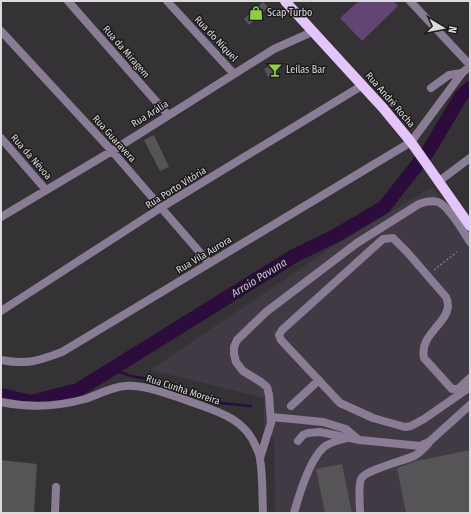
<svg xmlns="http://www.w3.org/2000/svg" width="471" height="514" viewBox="0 0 471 514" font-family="'Fira Sans Condensed',sans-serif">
	<rect width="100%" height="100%" fill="#343235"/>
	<path fill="#3f3a43" d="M 432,187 L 470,238 L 470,513 L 275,513 L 274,439 L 264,431 L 264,398 L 150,370 L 337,244 Z"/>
	<path fill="#634575" d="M 359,1 L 393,1 L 398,6 L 362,41 L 340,18 Z"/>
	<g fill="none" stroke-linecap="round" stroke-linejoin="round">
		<path stroke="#2b0c3c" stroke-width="2.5" d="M 112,369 L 131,376 L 154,380 L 177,391 L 206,400 L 221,403 L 251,406"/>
		<path stroke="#2b0c3c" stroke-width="14" d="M 1,395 L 31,402 L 78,390 L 294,256 L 337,235 L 384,207 L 429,150 L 461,96 L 470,88"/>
	</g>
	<path fill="#565457" d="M 263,2 L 268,7 L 249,25 L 244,19 Z
		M 274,63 L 279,71 L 268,77 L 264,69 Z
		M 154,135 L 169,167 L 160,171 L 144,140 Z
		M 470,450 L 470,513 L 406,513 L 397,468 L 416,461 Z
		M 1,460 L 37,464 L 34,513 L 1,513 Z
		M 342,464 L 352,513 L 325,513 L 316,469 Z"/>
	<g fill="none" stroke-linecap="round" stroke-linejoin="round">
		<path stroke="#7b7a7c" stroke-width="1.5" stroke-dasharray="2 2" stroke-linecap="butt" d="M 434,270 L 457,252"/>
		<path stroke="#8b7c95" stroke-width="8" d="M 68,1 L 168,115
			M 167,1 L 234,74
			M 410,1 L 470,65
			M 1,31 L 112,151 L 209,263
			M 431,88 L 449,75 L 462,73
			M 1,138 L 46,190
			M 438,182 L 470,158
			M 1,217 L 112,151 L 274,49 L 312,32
			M 1,311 L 162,207 L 363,85
			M 1,360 C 27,365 38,361 62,352 L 411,142 L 462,73 L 470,66
			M 470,378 L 458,389 L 452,389 L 424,358 C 419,335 447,324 448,306 C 448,303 447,299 446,297 L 407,252 L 393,238 L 383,239 L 282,330 L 279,335 L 281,340 L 340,403 L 373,418 L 405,427 L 411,426 L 424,419 L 470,387
			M 1,402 C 30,408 56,407 85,399 C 98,395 111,387 125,386 C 143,384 167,394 183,399 C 212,410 244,416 256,447 C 258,451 260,455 260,459 C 263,476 262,495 263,513
			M 291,406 L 319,380
			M 272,417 L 323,422 L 346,429 L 359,440
			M 298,441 L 303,435 L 308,433 L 320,432 L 360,440 L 420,446 L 429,442 L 470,405
			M 260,458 L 271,423 L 269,395 L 267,387 L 261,382 L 243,371 L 236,362 L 234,354 L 234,347 L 237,340 L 266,312 L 357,243 L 419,204 C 425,202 431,200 438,202 C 449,206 463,231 470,242
			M 55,513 L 56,487
			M 294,513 C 299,495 310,459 324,447 C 330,442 340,440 347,438
			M 360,513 C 360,505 358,486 361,479 C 365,470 403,461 414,456 C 420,453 423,449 428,444"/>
		<path stroke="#e4c5f9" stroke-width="10" d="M 285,1 L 383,108 L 411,142 L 470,226"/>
	</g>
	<defs>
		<symbol id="shop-bare" viewBox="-9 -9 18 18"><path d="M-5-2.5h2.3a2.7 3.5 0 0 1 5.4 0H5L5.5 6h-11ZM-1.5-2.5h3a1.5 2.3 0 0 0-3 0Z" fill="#8dce44" stroke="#1b1a1b" stroke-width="2.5" paint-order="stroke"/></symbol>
		<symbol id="bar-bare" viewBox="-9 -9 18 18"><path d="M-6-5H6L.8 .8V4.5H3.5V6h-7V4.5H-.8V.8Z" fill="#8dce44" stroke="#1b1a1b" stroke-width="2.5" paint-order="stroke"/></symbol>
	</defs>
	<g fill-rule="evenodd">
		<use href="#shop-bare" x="246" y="3" width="20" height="20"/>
		<use href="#bar-bare" x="265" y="60" width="20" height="20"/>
	</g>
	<g text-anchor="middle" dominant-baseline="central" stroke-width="3" stroke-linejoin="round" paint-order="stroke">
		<g font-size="10" fill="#dbdadc" stroke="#1b1a1b" text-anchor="start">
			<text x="267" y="13">Scap Turbo</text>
			<text x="286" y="70">Leilas Bar</text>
		</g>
		<g font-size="10" fill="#dbdadc" stroke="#1b1a1b">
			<text transform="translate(216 39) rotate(47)">Rua do Níquel</text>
			<text transform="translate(126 52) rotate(49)">Rua da Miragem</text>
			<text transform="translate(390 100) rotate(49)">Rua André Rocha</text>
			<text transform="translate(150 114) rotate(-32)">Rua Arália</text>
			<text transform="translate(114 139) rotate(48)">Rua Guaravera</text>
			<text transform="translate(31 157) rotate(49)">Rua da Névoa</text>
			<text transform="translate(176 188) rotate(-32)">Rua Porto Vitória</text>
			<text transform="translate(204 255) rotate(-31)">Rua Vila Aurora</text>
			<text transform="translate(183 390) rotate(18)">Rua Cunha Moreira</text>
		</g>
		<g font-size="11" font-style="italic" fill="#ddb7f7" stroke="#1b1a1b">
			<text transform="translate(259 278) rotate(-32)">Arroio Pavuna</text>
		</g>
	</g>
	<rect width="471" height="514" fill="none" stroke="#dbdadc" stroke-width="4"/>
	<g transform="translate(443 28) rotate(100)" stroke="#1b1a1b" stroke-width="3" paint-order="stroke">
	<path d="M0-3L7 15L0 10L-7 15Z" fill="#dbdadc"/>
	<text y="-6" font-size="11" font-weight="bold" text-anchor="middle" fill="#dbdadc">N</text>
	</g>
</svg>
